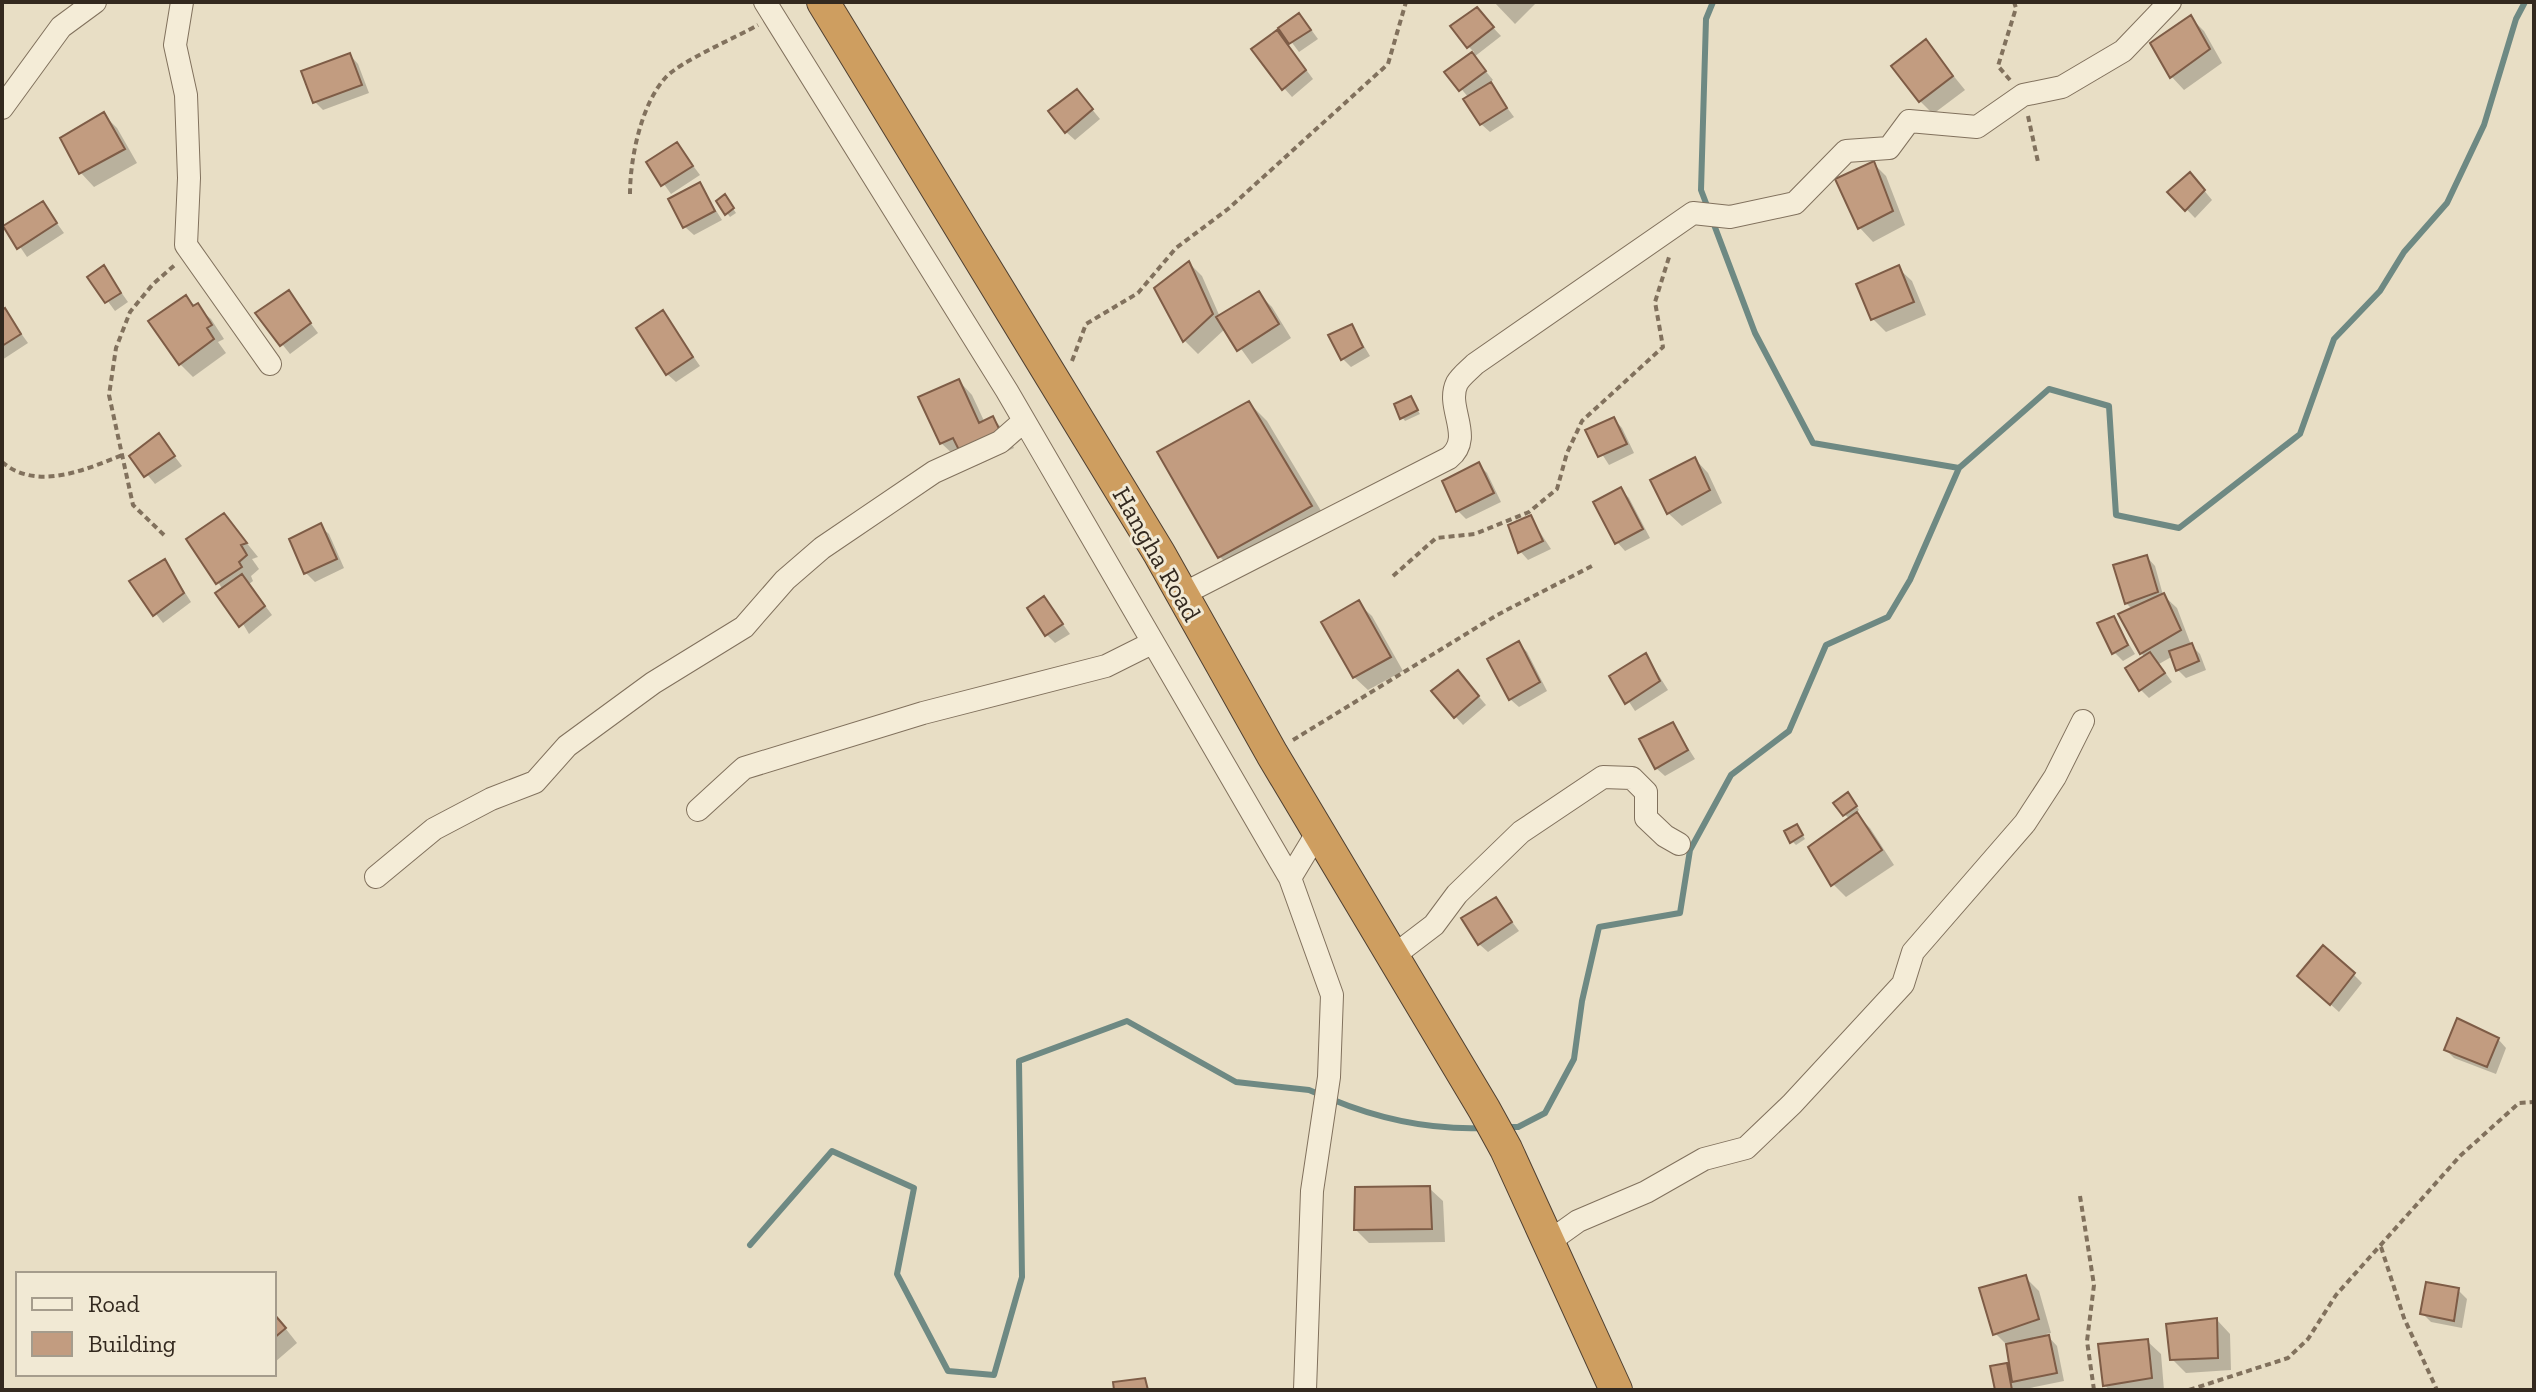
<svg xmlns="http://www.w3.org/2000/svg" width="2536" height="1392" viewBox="0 0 2536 1392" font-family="'Zilla Slab',serif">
	<rect width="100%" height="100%" fill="#e8dec5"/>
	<path fill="#0003" d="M 1494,2 L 1537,2 L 1515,24 Z
		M 2191,18 L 2204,31 L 2222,63 L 2184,90 L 2171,76 Z
		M 1485,19 L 1501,36 L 1474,57 L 1493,80 L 1489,83 L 1514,117 L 1490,132 L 1481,124 L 1469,98 L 1447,72 L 1474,52 L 1469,47 Z
		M 1307,24 L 1318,39 L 1299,52 L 1281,28 Z
		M 1285,41 L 1313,79 L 1292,97 L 1284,88 Z
		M 1926,42 L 1965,90 L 1933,114 L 1920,101 Z
		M 350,55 L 358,64 L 369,93 L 323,110 L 315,102 Z
		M 1077,91 L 1100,119 L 1075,140 L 1066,132 Z
		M 104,115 L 117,128 L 137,163 L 94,187 L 81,173 L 62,138 Z
		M 677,144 L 700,175 L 671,194 L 649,163 Z
		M 1873,163 L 1886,176 L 1905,225 L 1873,242 L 1860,228 L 1837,180 Z
		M 2198,183 L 2212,200 L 2195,218 L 2170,192 Z
		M 700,185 L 722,220 L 694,235 L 685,227 Z
		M 728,201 L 736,213 L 730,217 L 727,213 Z
		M 43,204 L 64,233 L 27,257 L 6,226 Z
		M 1189,263 L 1202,276 L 1220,317 L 1259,294 L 1272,307 L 1291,338 L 1252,364 L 1226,328 L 1198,354 L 1185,341 L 1157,289 Z
		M 104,268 L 128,302 L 115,311 L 90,277 Z
		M 1898,268 L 1912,281 L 1926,315 L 1886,332 L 1873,319 Z
		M 288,293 L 318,333 L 290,354 L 258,314 Z
		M 185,297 L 211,319 L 224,339 L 218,342 L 226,353 L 193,377 L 180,364 Z
		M 5,311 L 28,343 L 2,360 L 2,313 Z
		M 663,313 L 700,366 L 676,382 L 667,374 Z
		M 1352,326 L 1370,356 L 1351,367 L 1342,358 Z
		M 959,381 L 972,395 L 985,423 L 993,419 L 1006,432 L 1014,448 L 976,466 L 962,453 L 955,456 L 941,443 Z
		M 1411,399 L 1420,414 L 1405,421 L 1402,417 Z
		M 1249,403 L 1267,421 L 1329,524 L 1238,575 L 1220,557 Z
		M 1614,419 L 1622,428 L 1634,453 L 1609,465 L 1587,431 Z
		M 159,436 L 182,466 L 155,484 L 132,456 Z
		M 1695,459 L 1708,473 L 1722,503 L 1682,526 L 1668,513 Z
		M 1479,465 L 1487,473 L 1501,502 L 1466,519 L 1458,511 Z
		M 1621,490 L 1629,498 L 1650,538 L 1625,551 L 1617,542 Z
		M 224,515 L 258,557 L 252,559 L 259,569 L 251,576 L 253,581 L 249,584 L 272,615 L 249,634 L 218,582 Z
		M 1530,517 L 1551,549 L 1528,560 L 1520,551 Z
		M 320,526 L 329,534 L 344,568 L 315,582 L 306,573 L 292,540 Z
		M 2147,557 L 2155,566 L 2163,595 L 2177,608 L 2191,645 L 2200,654 L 2206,670 L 2186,678 L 2177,669 L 2173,656 L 2159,664 L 2172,682 L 2149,698 L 2140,689 L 2145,657 L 2141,653 L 2133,610 L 2126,603 Z
		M 165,561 L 191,602 L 163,623 L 131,582 Z
		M 1044,598 L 1070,634 L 1055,643 L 1047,635 Z
		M 1358,603 L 1372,616 L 1403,671 L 1368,690 L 1354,677 Z
		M 2113,618 L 2135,654 L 2123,661 L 2114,652 Z
		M 1519,643 L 1527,652 L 1547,691 L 1519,707 L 1510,699 Z
		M 1646,655 L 1668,690 L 1635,711 L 1612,676 Z
		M 1466,681 L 1486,705 L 1463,725 L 1455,716 Z
		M 1673,724 L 1695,759 L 1665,776 L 1656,768 Z
		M 1851,798 L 1859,810 L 1855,813 L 1870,828 L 1894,865 L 1846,897 L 1833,884 L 1850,819 L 1844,814 Z
		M 1800,830 L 1805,839 L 1796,845 L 1792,841 Z
		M 1496,900 L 1519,931 L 1488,952 L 1479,944 Z
		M 2354,975 L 2362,983 L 2339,1012 L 2308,984 Z
		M 2498,1039 L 2506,1048 L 2496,1074 L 2454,1058 L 2446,1050 Z
		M 1429,1188 L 1443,1201 L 1445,1242 L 1369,1243 L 1356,1230 Z
		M 2025,1277 L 2039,1291 L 2051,1333 L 2046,1334 L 2057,1346 L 2064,1381 L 2020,1390 L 1997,1390 L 2007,1365 L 2012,1371 L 2008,1346 L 1995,1333 Z
		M 2458,1290 L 2467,1299 L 2462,1328 L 2431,1322 L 2423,1314 Z
		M 274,1314 L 297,1343 L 275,1362 L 274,1361 Z
		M 2217,1320 L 2230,1334 L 2231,1370 L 2186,1373 L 2172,1359 Z
		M 2147,1341 L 2161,1354 L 2164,1390 L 2110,1390 L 2104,1385 Z"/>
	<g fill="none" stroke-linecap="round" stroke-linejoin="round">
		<path stroke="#6e8983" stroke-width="6" d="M 1709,211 L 1701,190 L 1706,19 L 1713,2
			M 1713,222 L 1755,333 L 1813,443 L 1959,468
			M 1331,1099 C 1379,1119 1432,1130 1484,1128
			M 1507,1127 L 1518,1127 L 1545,1113 L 1574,1059 L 1582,1001 L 1599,927 L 1680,913 L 1690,850 L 1731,775 L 1789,731 L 1826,645 L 1888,617 L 1910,580 L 1959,468 L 2049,389 L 2109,406 L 2116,515 L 2179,528 L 2300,434 L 2334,339 L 2380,291 L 2404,252 L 2447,203 L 2484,125 L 2516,19 L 2525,2
			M 750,1245 L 832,1151 L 914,1188 L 897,1274 L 948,1371 L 994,1375 L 1022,1277 L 1019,1061 L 1127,1021 L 1236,1082 L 1309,1090 L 1321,1095"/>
	</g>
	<path fill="#c29c80" stroke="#7e5c46" stroke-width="2" d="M 1477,7 L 1494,27 L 1467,48 L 1450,26 Z
		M 1299,13 L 1311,30 L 1289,44 L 1278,28 Z
		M 2191,15 L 2210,49 L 2170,78 L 2150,43 Z
		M 1277,30 L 1306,70 L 1282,90 L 1251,49 Z
		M 1926,39 L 1953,76 L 1919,102 L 1891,66 Z
		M 1472,52 L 1486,71 L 1459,91 L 1444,72 Z
		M 350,53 L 362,85 L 313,103 L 301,71 Z
		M 1491,82 L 1507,108 L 1480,125 L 1463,99 Z
		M 1077,89 L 1093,109 L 1065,133 L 1048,111 Z
		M 104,112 L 125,149 L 79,174 L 60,138 Z
		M 677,142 L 693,166 L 661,186 L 646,162 Z
		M 1874,161 L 1893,211 L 1858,229 L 1835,179 Z
		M 2190,172 L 2205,190 L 2185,211 L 2167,192 Z
		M 700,182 L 715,211 L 683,228 L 668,199 Z
		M 725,194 L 734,208 L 725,215 L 716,201 Z
		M 43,201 L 57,223 L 17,249 L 3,226 Z
		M 1189,261 L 1213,314 L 1183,342 L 1154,288 Z
		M 104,265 L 121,293 L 105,303 L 87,277 Z
		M 1899,265 L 1914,302 L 1871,320 L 1856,284 Z
		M 289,290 L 311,323 L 280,346 L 255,313 Z
		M 1259,291 L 1279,324 L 1237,351 L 1216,317 Z
		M 186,295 L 193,306 L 198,303 L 212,325 L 207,328 L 214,339 L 179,365 L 148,321 Z
		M 5,308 L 21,334 L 2,346 L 2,310 Z
		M 663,310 L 693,357 L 666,375 L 636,328 Z
		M 1352,324 L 1363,347 L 1341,360 L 1328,335 Z
		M 959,379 L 979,423 L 993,416 L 1002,435 L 961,454 L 953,438 L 940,444 L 918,397 Z
		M 1411,396 L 1418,410 L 1400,419 L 1394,404 Z
		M 1249,401 L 1312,506 L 1218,558 L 1157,452 Z
		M 1614,417 L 1627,444 L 1598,457 L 1585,430 Z
		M 159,433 L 175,456 L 144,477 L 129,456 Z
		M 1695,457 L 1710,490 L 1667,514 L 1650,480 Z
		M 1479,462 L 1494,493 L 1456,512 L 1442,481 Z
		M 1621,487 L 1643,529 L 1615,544 L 1593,502 Z
		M 224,513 L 247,543 L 241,545 L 247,555 L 239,562 L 242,567 L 216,584 L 186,539 Z
		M 1531,515 L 1543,541 L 1518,553 L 1508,525 Z
		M 321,523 L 337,559 L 304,574 L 289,539 Z
		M 2147,555 L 2158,592 L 2125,604 L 2113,565 Z
		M 165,559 L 184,593 L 153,616 L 129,581 Z
		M 242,574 L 265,606 L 239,627 L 215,593 Z
		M 2164,593 L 2181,630 L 2140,654 L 2118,614 Z
		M 1044,596 L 1063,624 L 1045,636 L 1027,608 Z
		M 1359,600 L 1391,657 L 1353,678 L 1321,622 Z
		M 2114,616 L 2128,645 L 2112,654 L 2097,623 Z
		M 1519,641 L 1540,682 L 1509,700 L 1487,659 Z
		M 2192,643 L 2199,661 L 2176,671 L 2169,651 Z
		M 2150,652 L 2165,673 L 2139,691 L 2125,668 Z
		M 1646,653 L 1660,681 L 1625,704 L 1609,676 Z
		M 1458,670 L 1479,696 L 1454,718 L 1431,691 Z
		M 1673,722 L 1688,750 L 1655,769 L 1639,739 Z
		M 1848,792 L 1857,806 L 1843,816 L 1833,803 Z
		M 1857,812 L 1882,850 L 1831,886 L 1808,847 Z
		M 1797,824 L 1803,835 L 1790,843 L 1784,831 Z
		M 1496,897 L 1512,922 L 1478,945 L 1461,918 Z
		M 2323,945 L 2355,973 L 2330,1005 L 2297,976 Z
		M 2457,1018 L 2499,1038 L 2487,1067 L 2444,1050 Z
		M 1430,1186 L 1432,1229 L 1354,1230 L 1355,1187 Z
		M 2026,1275 L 2039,1319 L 1993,1335 L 1979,1288 Z
		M 2426,1282 L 2459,1288 L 2454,1321 L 2420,1314 Z
		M 274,1314 L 286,1328 L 274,1338 Z
		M 2217,1318 L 2218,1358 L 2170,1360 L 2166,1324 Z
		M 2049,1335 L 2057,1373 L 2012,1382 L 2006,1344 Z
		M 2148,1339 L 2152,1378 L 2103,1386 L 2098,1344 Z
		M 2007,1363 L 2012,1390 L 1995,1390 L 1990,1366 Z
		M 1145,1378 L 1148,1390 L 1114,1390 L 1113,1382 Z"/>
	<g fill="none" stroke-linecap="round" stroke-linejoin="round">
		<defs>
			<path id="minor" d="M 182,2 L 175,45 L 186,95 L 189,178 L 186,245 L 270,364
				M 765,2 L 1007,391 L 1290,878
				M 2,108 L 61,27 L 95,2
				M 1181,595 L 1449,458 C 1475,437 1445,408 1457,383 C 1461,376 1469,370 1475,364 L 1693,213 L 1730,217 L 1795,203 L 1846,151 L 1889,148 L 1909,121 L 1977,127 L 2023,95 L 2062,87 L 2123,51 L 2170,2
				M 698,810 L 744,768 L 923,713 L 1106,666 L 1152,643
				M 376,877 L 434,829 L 491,799 L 535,782 L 567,746 L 653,683 L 744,627 L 785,580 L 822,548 L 934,472 L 1000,442 L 1024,421
				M 1392,957 L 1434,925 L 1457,894 L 1521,832 L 1603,777 L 1632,778 L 1646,792 L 1646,818 L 1665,836 L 1679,844
				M 1550,1241 L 1578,1221 L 1646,1192 L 1704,1159 L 1746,1148 L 1792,1104 L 1903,984 L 1913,952 L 2025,823 L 2055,777 L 2083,721
				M 1305,1390 L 1312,1191 L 1329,1077 L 1332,995 L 1290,878 L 1319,830"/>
			<path id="highway" d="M 823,2 L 1159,553 L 1272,754 L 1484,1109 L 1506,1149 L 1616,1390"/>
		</defs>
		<use href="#minor" stroke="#81715d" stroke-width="24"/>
		<use href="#highway" stroke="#504031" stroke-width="34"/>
		<path stroke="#81715d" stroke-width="4" stroke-dasharray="6 4" stroke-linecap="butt" d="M 2010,80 L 1998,66 L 2016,8 L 2014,2
			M 2028,116 L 2038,162
			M 630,194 C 630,159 641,104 666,77 C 681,61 737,37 758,25
			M 1072,361 L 1086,324 L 1138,293 L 1176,248 L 1228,209 L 1388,64 L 1406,2
			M 2,462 C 37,492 87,469 125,454
			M 164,535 L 133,505 L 109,395 L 116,348 L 130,312 L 153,284 L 177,263
			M 1393,576 L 1436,538 L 1475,534 L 1529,512 L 1557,489 L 1567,453 L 1582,421 L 1663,347 L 1655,302 L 1670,254
			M 1293,740 L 1497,615 L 1592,566
			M 2080,1196 L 2094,1285 L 2087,1341 L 2094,1390
			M 2381,1247 L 2404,1318 L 2437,1390
			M 2189,1390 L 2288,1358 L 2308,1339 L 2336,1295 L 2460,1156 L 2519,1103 L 2534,1102"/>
		<use href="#minor" stroke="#f4ecd7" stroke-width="22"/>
		<use href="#highway" stroke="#ce9e60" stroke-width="32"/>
	</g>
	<g text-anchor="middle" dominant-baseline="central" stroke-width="6" stroke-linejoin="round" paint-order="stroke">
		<g font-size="26" fill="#33291f" stroke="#f1e9d4">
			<text transform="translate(1157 554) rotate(60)">Hangha Road</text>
		</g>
	</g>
	<rect width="2536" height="1392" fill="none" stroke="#33291f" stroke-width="8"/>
	<rect x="16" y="1272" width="260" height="104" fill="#f1e9d4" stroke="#a59c8c" stroke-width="2"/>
	<rect x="32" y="1298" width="40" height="12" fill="#f4ecd7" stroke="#a59c8c" stroke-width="2"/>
	<text x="88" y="1312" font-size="24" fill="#33291f">Road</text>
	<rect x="32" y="1332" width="40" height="24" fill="#c29c80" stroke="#a59c8c" stroke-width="2"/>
	<text x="88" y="1352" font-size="24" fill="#33291f">Building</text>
</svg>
